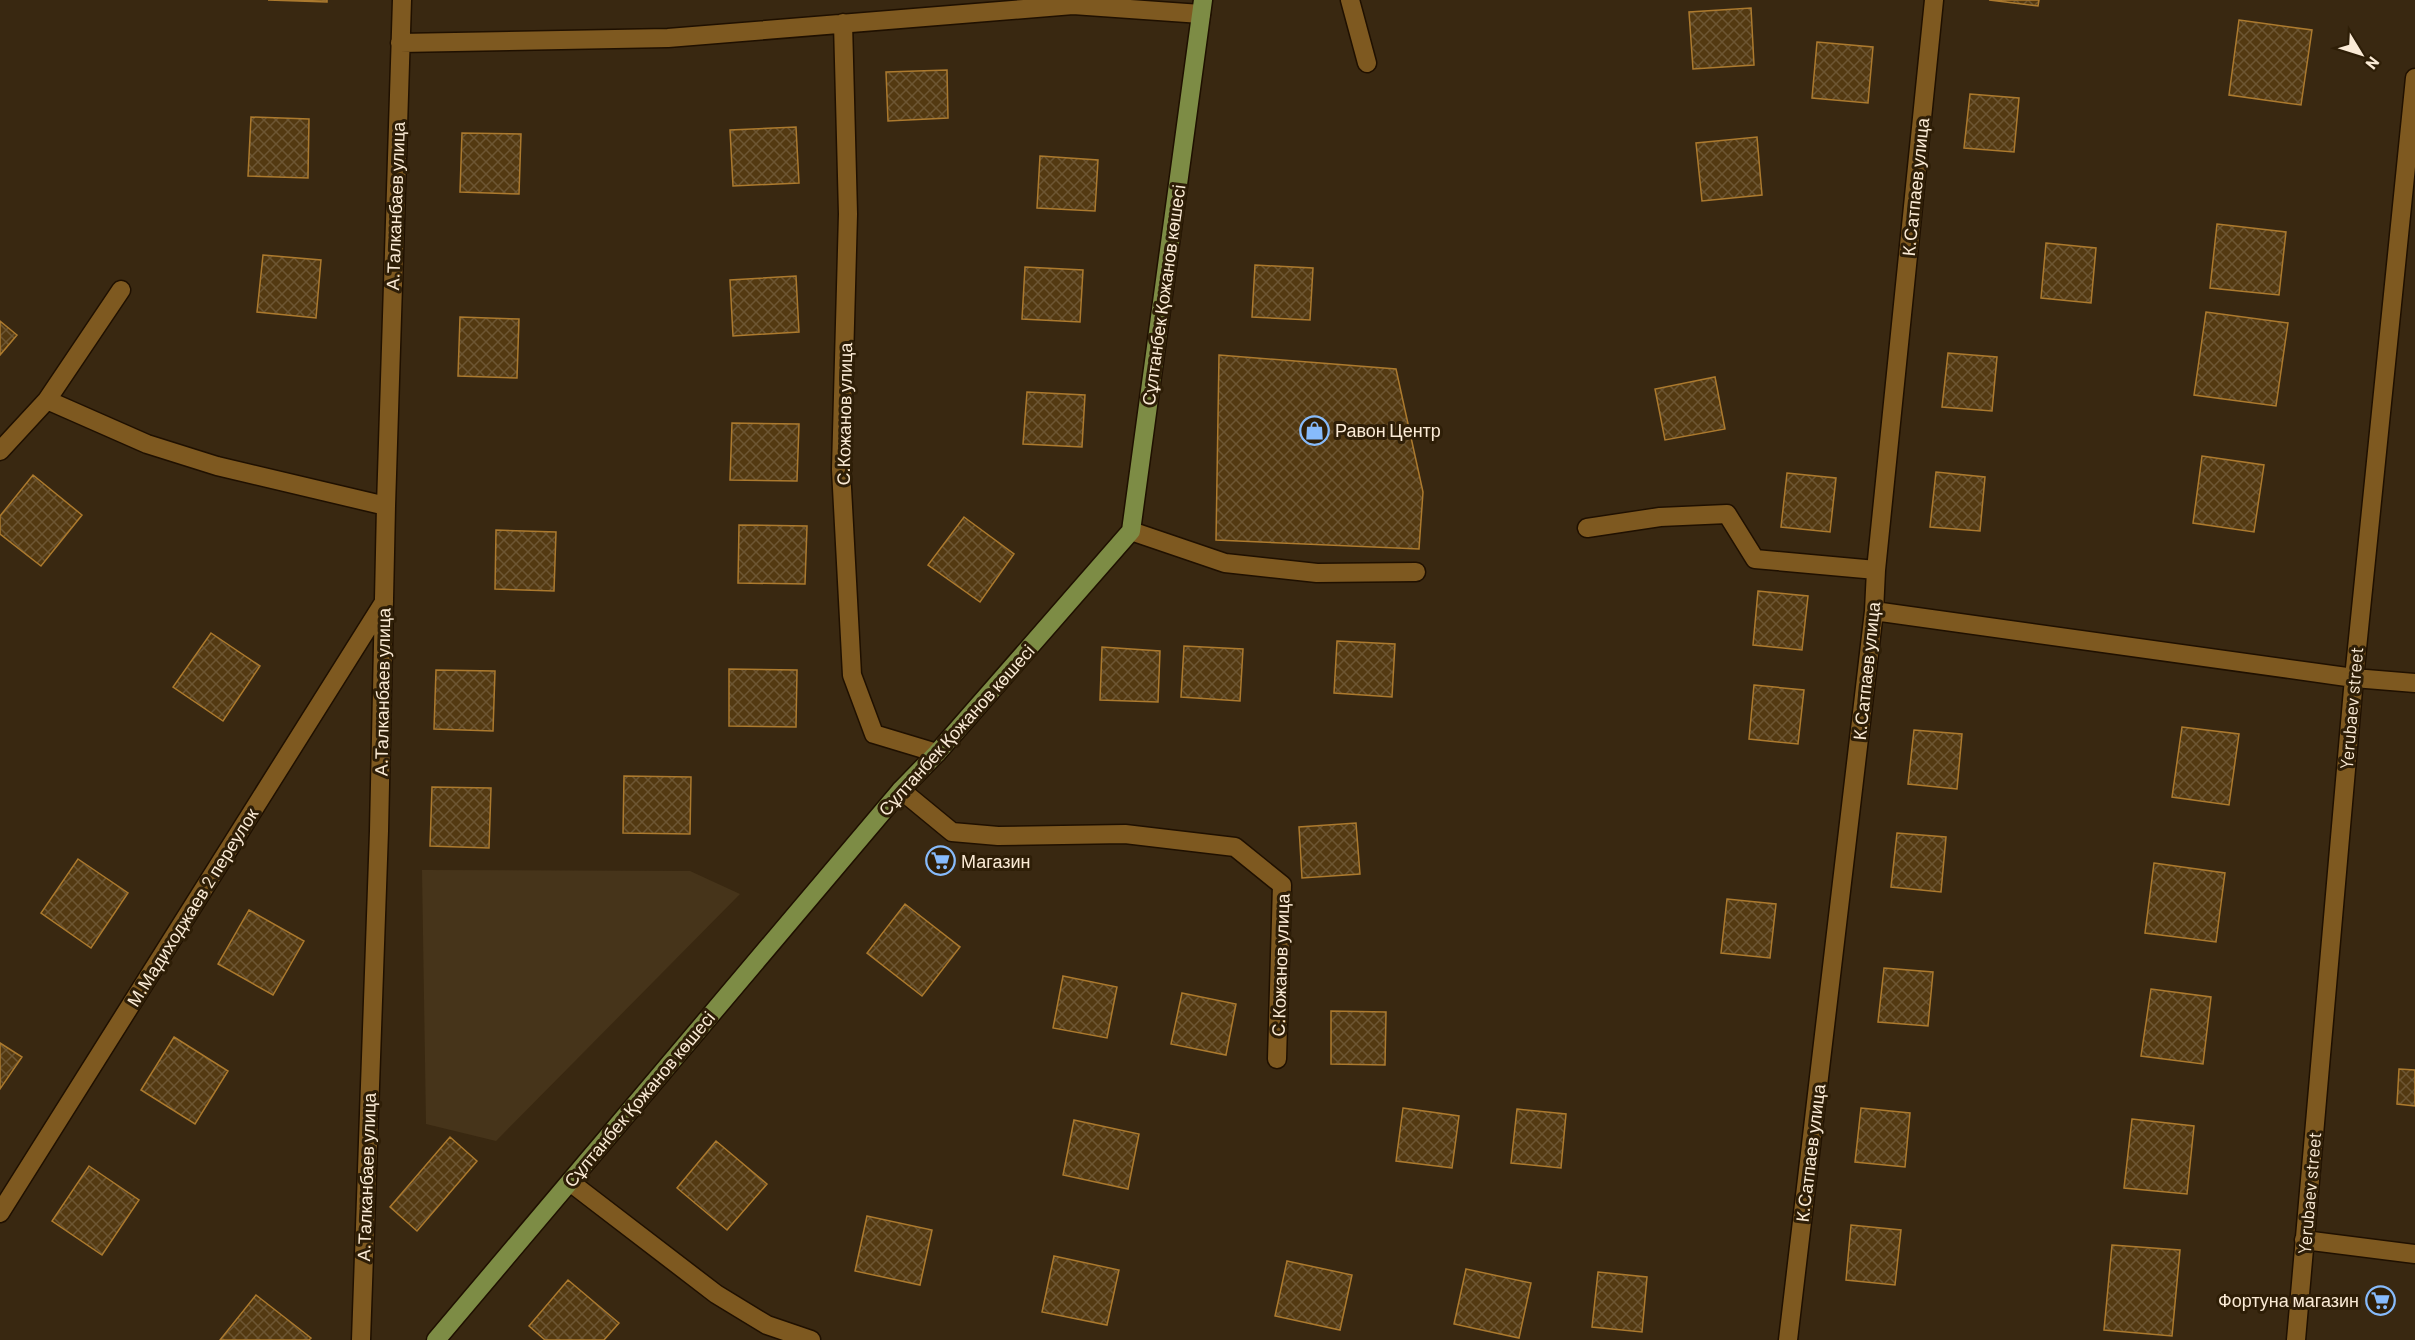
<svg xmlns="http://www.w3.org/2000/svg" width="2415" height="1340" viewBox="0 0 2415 1340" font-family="Barlow,sans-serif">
	<defs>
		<pattern id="building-cross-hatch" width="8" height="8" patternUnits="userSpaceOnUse" patternTransform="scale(1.5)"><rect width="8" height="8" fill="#533911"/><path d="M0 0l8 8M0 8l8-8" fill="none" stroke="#6d5633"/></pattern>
	</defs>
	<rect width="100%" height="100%" fill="#392811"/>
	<path fill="#46341a" d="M 422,870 L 690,871 L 740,894 L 496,1141 L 426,1124 Z"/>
	<path fill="url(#building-cross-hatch)" stroke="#ac7a2e" stroke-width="1.5" d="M 268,0 L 327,0 L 327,2 Z
		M 1989,0 L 2039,0 L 2038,6 Z
		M 1751,8 L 1754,65 L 1693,69 L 1689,12 Z
		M 2239,20 L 2312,30 L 2301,105 L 2229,95 Z
		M 1817,42 L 1873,47 L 1868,103 L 1812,98 Z
		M 947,70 L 948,118 L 888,121 L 886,72 Z
		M 1970,94 L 2019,98 L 2014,152 L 1964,148 Z
		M 251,117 L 309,119 L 308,178 L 248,176 Z
		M 796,127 L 799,183 L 733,186 L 730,130 Z
		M 462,133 L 521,134 L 519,194 L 460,192 Z
		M 1757,137 L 1762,195 L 1702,201 L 1696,143 Z
		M 1040,156 L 1098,160 L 1095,211 L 1037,208 Z
		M 2217,224 L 2286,232 L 2279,295 L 2210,288 Z
		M 2046,243 L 2096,248 L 2091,303 L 2041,298 Z
		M 263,255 L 321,260 L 316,318 L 257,312 Z
		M 1255,265 L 1313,268 L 1310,320 L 1252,317 Z
		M 1025,267 L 1083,270 L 1080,322 L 1022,319 Z
		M 796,276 L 799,332 L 733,336 L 730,280 Z
		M 2206,312 L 2288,323 L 2276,406 L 2194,395 Z
		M 460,317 L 519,319 L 517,378 L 458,376 Z
		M 0,321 L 17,335 L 0,355 Z
		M 1948,353 L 1997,357 L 1992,411 L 1942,407 Z
		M 1219,355 L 1396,369 L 1423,492 L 1419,549 L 1216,540 Z
		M 1715,377 L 1725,429 L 1665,440 L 1655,389 Z
		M 1027,392 L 1085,395 L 1082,447 L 1023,444 Z
		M 732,423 L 799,424 L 797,481 L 730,480 Z
		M 2202,456 L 2264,465 L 2254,532 L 2193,523 Z
		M 1936,472 L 1985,477 L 1980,531 L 1930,527 Z
		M 1787,473 L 1836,478 L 1830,532 L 1781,527 Z
		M 33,475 L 82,515 L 41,566 L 0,534 L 0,516 Z
		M 964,517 L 1014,554 L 980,602 L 928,565 Z
		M 739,525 L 807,526 L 805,584 L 738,583 Z
		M 496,530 L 556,532 L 554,591 L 495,589 Z
		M 1758,591 L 1808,596 L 1802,650 L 1753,645 Z
		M 211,633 L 260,666 L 223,721 L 173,687 Z
		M 1337,641 L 1395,644 L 1392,697 L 1334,693 Z
		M 1184,646 L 1243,649 L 1240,701 L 1181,697 Z
		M 1102,647 L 1160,651 L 1158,702 L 1100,700 Z
		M 729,669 L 797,670 L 796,727 L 729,726 Z
		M 436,670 L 495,671 L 493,731 L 434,729 Z
		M 1754,685 L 1804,690 L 1798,744 L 1749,739 Z
		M 2182,727 L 2239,734 L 2229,805 L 2172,797 Z
		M 1914,730 L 1962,734 L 1957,789 L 1908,784 Z
		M 624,776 L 691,777 L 690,834 L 623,833 Z
		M 432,787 L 491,788 L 489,848 L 430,846 Z
		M 1356,823 L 1360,874 L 1302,878 L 1299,827 Z
		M 1897,833 L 1946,837 L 1941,892 L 1891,887 Z
		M 78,859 L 128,893 L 91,948 L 41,913 Z
		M 2154,863 L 2225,873 L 2216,942 L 2145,933 Z
		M 1727,899 L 1776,904 L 1770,958 L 1721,953 Z
		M 905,904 L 960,947 L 922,996 L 867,953 Z
		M 249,910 L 304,941 L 273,995 L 218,964 Z
		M 1884,968 L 1933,972 L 1928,1026 L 1878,1022 Z
		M 1063,976 L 1117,987 L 1107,1038 L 1053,1028 Z
		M 2151,989 L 2211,997 L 2203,1064 L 2141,1056 Z
		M 1182,993 L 1236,1004 L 1226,1055 L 1171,1044 Z
		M 1331,1011 L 1386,1012 L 1385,1065 L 1331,1064 Z
		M 174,1037 L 228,1071 L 195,1124 L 141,1090 Z
		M 0,1043 L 22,1057 L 0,1089 Z
		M 2399,1069 L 2415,1070 L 2415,1106 L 2397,1104 Z
		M 1403,1108 L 1459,1116 L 1452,1168 L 1396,1161 Z
		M 1861,1108 L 1910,1113 L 1905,1167 L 1855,1162 Z
		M 1517,1109 L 1566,1114 L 1561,1168 L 1511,1163 Z
		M 2132,1119 L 2194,1126 L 2187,1194 L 2124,1188 Z
		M 1074,1120 L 1139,1134 L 1128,1189 L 1063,1175 Z
		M 450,1137 L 477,1161 L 417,1231 L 390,1207 Z
		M 716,1141 L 767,1184 L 727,1230 L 677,1188 Z
		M 89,1166 L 139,1200 L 102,1255 L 52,1221 Z
		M 867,1216 L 932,1230 L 920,1285 L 855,1271 Z
		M 1851,1225 L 1901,1230 L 1895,1285 L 1846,1280 Z
		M 2112,1245 L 2180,1250 L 2172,1336 L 2104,1330 Z
		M 1054,1256 L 1119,1270 L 1107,1325 L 1042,1312 Z
		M 1287,1261 L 1352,1275 L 1340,1330 L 1275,1316 Z
		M 1466,1269 L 1531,1283 L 1519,1338 L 1454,1324 Z
		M 1598,1272 L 1647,1277 L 1642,1332 L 1592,1327 Z
		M 568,1280 L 619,1323 L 604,1340 L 545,1340 L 529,1326 Z
		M 256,1295 L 311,1338 L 309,1340 L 220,1340 Z"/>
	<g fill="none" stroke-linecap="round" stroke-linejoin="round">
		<defs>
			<path id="minor" d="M 1350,0 L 1367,63
				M 843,23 L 848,214 L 841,469 L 852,675 L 874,734 L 937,753
				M 400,43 L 668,38 L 1073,5 L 1201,14
				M 47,400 L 147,444 L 217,466 L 386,506
				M 0,451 L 47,400 L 121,290
				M 1587,528 L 1660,517 L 1727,514 L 1755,559 L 1876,570
				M 1131,531 L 1225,563 L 1317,573 L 1416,572
				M 1874,611 L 2354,678 L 2415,683
				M 901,790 L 952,832 L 998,836 L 1125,834 L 1235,847 L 1282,885 L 1277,1059
				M 570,1182 L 716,1294 L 767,1325 L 811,1340
				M 0,1213 L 384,602
				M 2304,1240 L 2415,1254
				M 361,1340 L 379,831 L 386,506 L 402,0
				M 1788,1340 L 1874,611 L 1876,570 L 1934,0
				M 2296,1340 L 2354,678 L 2415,78"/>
			<path id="major" d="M 436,1340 L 901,790 L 937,753 L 1131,531 L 1203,0"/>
		</defs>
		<use href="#minor" stroke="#1f1000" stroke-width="21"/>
		<use href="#major" stroke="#1f1000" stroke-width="21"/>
		<use href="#minor" stroke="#7e5920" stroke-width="18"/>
		<use href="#major" stroke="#7d8c45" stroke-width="18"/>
	</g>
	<defs>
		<symbol id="shop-ring" viewBox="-11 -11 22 22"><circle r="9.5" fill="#2e1e07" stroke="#87bbfb" stroke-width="1.5"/><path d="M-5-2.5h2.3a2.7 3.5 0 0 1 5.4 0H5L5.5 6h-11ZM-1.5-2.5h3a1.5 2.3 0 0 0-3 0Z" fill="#87bbfb"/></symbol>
		<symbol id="supermarket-ring" viewBox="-11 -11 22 22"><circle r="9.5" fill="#2e1e07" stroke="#87bbfb" stroke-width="1.5"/><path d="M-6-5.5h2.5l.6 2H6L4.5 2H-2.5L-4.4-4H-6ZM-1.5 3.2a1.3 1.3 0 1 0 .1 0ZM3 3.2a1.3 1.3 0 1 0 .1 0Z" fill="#87bbfb"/></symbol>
	</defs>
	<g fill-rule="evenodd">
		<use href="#shop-ring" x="1298" y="414" width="33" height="33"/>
		<use href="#supermarket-ring" x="924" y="844" width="33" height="33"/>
		<use href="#supermarket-ring" x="2364" y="1284" width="33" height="33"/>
	</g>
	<g text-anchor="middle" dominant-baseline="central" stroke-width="6" stroke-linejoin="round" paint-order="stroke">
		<g font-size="18" fill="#fbebd6" stroke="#2e1e07">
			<text transform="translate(1915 187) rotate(-84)">К.Сатпаев улица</text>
			<text transform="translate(395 206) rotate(-88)">А.Талканбаев улица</text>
			<text transform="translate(1163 295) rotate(-82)">Сұлтанбек Қожанов көшесі</text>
			<text transform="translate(844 414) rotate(-89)">С.Кожанов улица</text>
			<text transform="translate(1866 671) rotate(-84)">К.Сатпаев улица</text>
			<text transform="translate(382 692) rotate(-89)">А.Талканбаев улица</text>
			<text transform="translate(2351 708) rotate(-85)">Yerubaev street</text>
			<text transform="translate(956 730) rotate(-48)">Сұлтанбек Қожанов көшесі</text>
			<text transform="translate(192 907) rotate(-58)">М.Мадиходжаев 2 переулок</text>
			<text transform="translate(1280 965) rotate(-88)">С.Кожанов улица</text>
			<text transform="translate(639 1099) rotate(-50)">Сұлтанбек Қожанов көшесі</text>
			<text transform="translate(1810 1153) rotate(-83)">К.Сатпаев улица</text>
			<text transform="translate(366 1177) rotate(-88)">А.Талканбаев улица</text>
			<text transform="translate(2309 1193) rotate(-85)">Yerubaev street</text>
		</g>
		<g font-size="18" fill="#fbebd6" stroke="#2e1e07" text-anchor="start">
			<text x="1335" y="430">Равон Центр</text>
			<text x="961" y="861">Магазин</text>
			<text x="2359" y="1300" text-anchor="end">Фортуна магазин</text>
		</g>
	</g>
	<g transform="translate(2361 54) rotate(128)" stroke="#2e1e07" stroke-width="4.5" paint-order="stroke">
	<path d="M0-4.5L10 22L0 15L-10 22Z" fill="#fbebd6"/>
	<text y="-9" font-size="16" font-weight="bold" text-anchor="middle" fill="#fbebd6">N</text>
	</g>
</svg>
